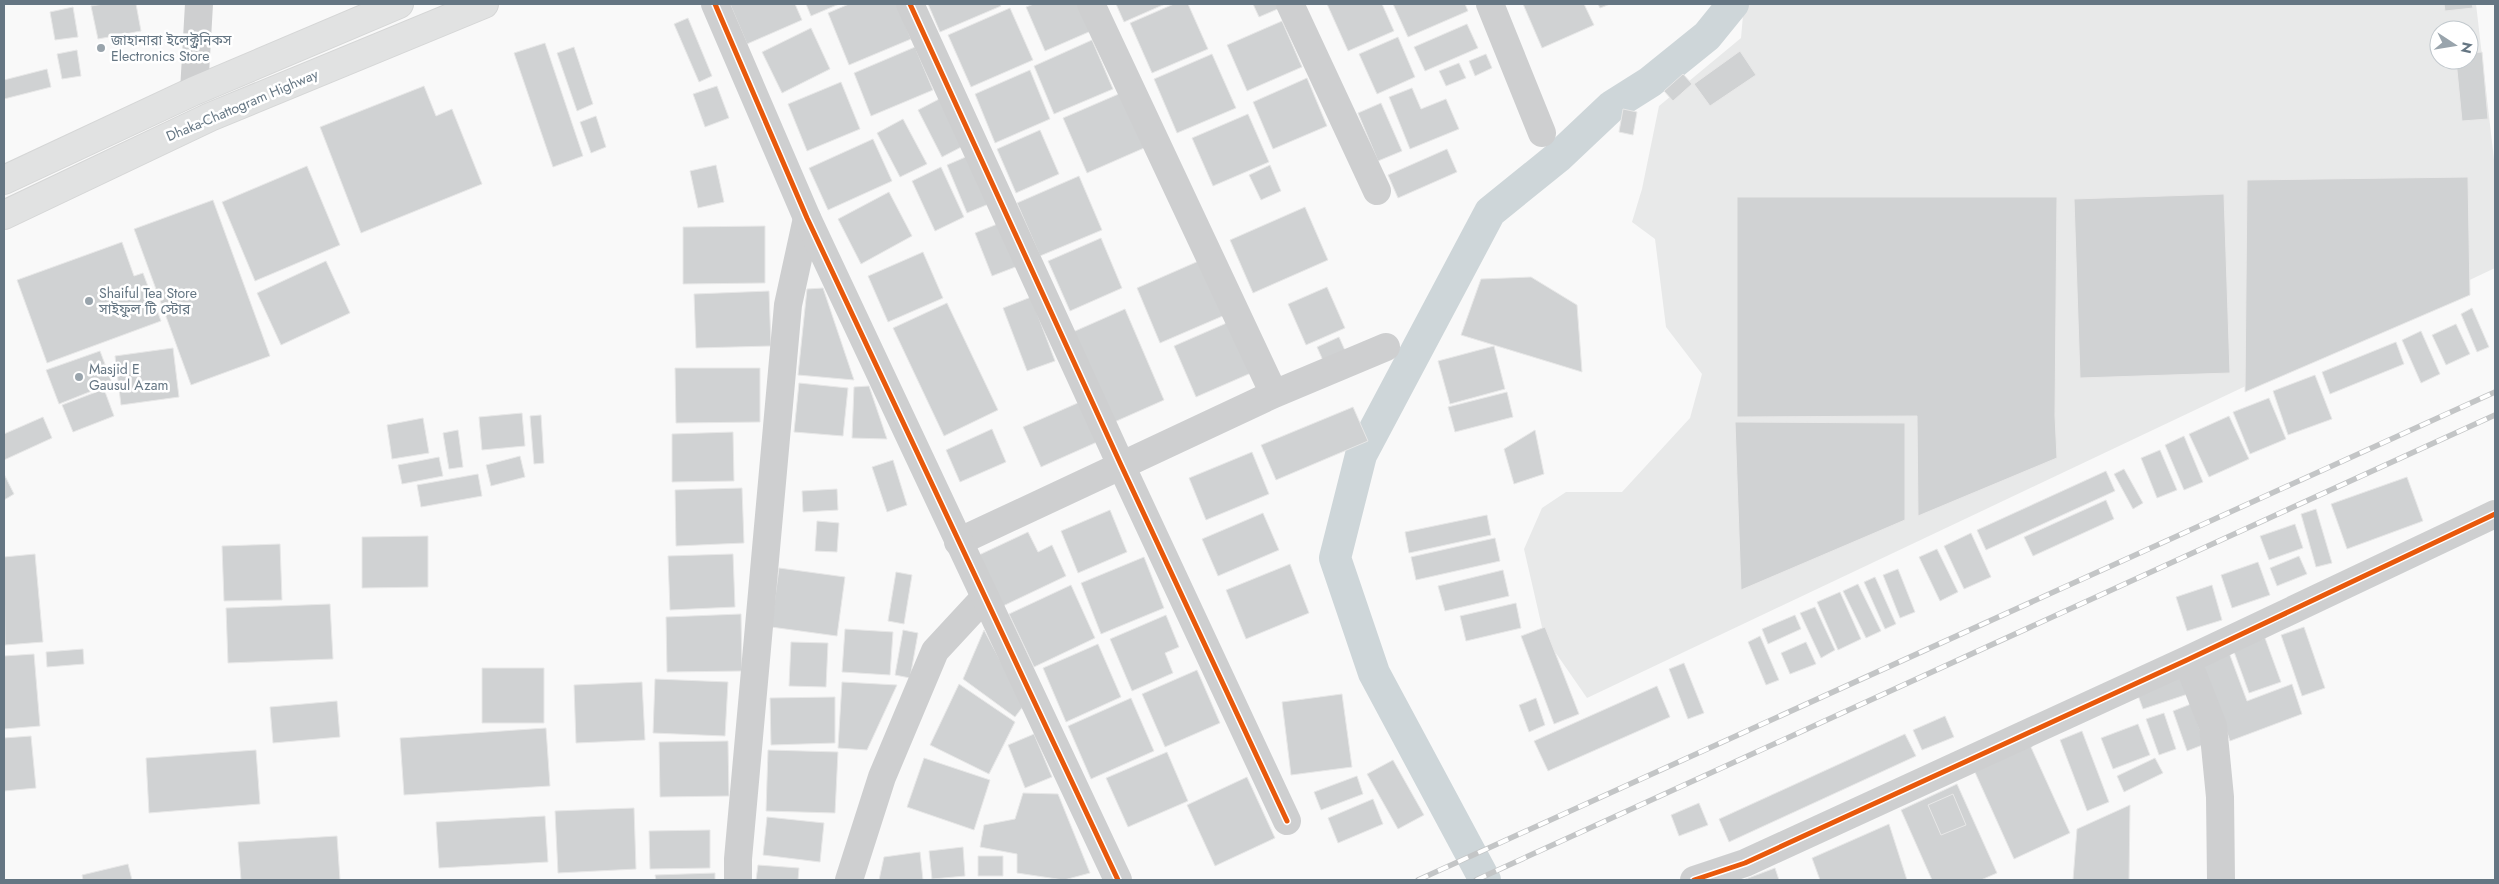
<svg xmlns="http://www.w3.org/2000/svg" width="2499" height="884" viewBox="0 0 2499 884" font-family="Jost,'Noto Sans Bengali',sans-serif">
	<rect width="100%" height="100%" fill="#f9f9f9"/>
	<path fill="#e8e9e9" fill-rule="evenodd" d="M 1744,4 L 2476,4 L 2495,168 L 2495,268 L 1587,698 L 1544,636 L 1524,549 L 1542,508 L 1566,492 L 1622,492 L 1690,418 L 1702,374 L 1666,327 L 1655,239 L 1632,222 L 1642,189 L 1659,106 L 1741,38 ZM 2439,30 L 2469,30 L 2469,60 L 2439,60 Z"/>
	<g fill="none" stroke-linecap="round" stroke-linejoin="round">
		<path stroke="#ced6d9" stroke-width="32" d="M 1485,880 L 1374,673 L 1335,558 L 1361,455 L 1490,212 L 1558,157 L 1612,106 L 1650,82 L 1707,36 L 1733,4"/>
	</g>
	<path fill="#d0d2d3" stroke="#e8e8e8" d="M 104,4 L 136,4 L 141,31 L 98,39 L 91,6 Z
		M 730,4 L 795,4 L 802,20 L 747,44 Z
		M 806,4 L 839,4 L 811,16 Z
		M 849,4 L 897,4 L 911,39 L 849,65 L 828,13 Z
		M 928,4 L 1000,4 L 1001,6 L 940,32 Z
		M 1034,4 L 1079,4 L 1091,31 L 1045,51 L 1026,7 Z
		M 1116,4 L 1165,4 L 1124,22 Z
		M 1174,4 L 1188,4 L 1208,49 L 1152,73 L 1130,23 Z
		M 1253,4 L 1278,4 L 1280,8 L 1259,17 Z
		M 1327,4 L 1382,4 L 1394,31 L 1348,51 Z
		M 1393,4 L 1465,4 L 1468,11 L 1408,37 Z
		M 1523,4 L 1584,4 L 1594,25 L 1542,48 Z
		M 1598,4 L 1610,4 L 1600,8 Z
		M 2444,4 L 2472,4 L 2473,8 L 2445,11 Z
		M 73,7 L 78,37 L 55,40 L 50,12 Z
		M 1010,8 L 1033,60 L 971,87 L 948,35 Z
		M 688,18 L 712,76 L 699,82 L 674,24 Z
		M 1282,21 L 1302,67 L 1247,91 L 1227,45 Z
		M 1467,24 L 1478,48 L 1425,71 L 1414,47 Z
		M 811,28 L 830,69 L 782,93 L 762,52 Z
		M 1398,37 L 1415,77 L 1377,94 L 1359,54 Z
		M 1092,40 L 1113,89 L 1054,114 L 1034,66 Z
		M 545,43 L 583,156 L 553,167 L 514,53 Z
		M 574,47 L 593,104 L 577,111 L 557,53 Z
		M 915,47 L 933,90 L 871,116 L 854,73 Z
		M 77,50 L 81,76 L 62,79 L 57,54 Z
		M 1740,51 L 1756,75 L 1710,106 L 1694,84 Z
		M 2482,52 L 2488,119 L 2462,121 L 2456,60 L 2469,60 L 2469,53 Z
		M 1212,54 L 1236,108 L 1177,133 L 1154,79 Z
		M 1486,54 L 1492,68 L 1475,76 L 1469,61 Z
		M 1459,63 L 1466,78 L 1446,86 L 1439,71 Z
		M 47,69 L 51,87 L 4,99 L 4,80 Z
		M 1030,70 L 1050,119 L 995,143 L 975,94 Z
		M 1683,74 L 1692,84 L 1673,101 L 1664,91 Z
		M 1307,78 L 1327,126 L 1273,149 L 1253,102 Z
		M 841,82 L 860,129 L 807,151 L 788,104 Z
		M 424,86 L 436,116 L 452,109 L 482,184 L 361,233 L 320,127 Z
		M 717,86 L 729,118 L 705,127 L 693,94 Z
		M 1412,88 L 1421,109 L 1446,99 L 1459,129 L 1410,149 L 1389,97 Z
		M 1121,93 L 1144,148 L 1087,173 L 1063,118 Z
		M 945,96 L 969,143 L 942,157 L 918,110 Z
		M 1381,103 L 1402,151 L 1378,161 L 1358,113 Z
		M 1623,109 L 1637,112 L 1633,135 L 1619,132 Z
		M 1248,114 L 1269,162 L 1213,186 L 1192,138 Z
		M 596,116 L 606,147 L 591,153 L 580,122 Z
		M 903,119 L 927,164 L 900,177 L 877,133 Z
		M 1040,130 L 1059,174 L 1016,193 L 997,149 Z
		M 873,139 L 892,181 L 828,210 L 809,168 Z
		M 1447,149 L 1457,172 L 1398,198 L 1388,175 Z
		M 975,153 L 996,201 L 967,213 L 947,165 Z
		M 716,165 L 724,202 L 698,208 L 690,171 Z
		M 1270,165 L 1281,191 L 1261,200 L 1249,175 Z
		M 307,166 L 340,245 L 255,281 L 222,202 Z
		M 941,167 L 964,217 L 935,231 L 912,181 Z
		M 1079,176 L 1102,230 L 1040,256 L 1017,203 Z
		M 2468,177 L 2470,295 L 2245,392 L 2247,180 Z
		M 889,192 L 912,236 L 861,264 L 838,219 Z
		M 2224,194 L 2230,373 L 2080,378 L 2074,199 Z
		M 1737,197 L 2057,197 L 2055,416 L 2057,458 L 1918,516 L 1917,416 L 1737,417 Z
		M 213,200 L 270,356 L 191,385 L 134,229 Z
		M 1305,207 L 1328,260 L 1253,293 L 1230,240 Z
		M 1000,223 L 1018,266 L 992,276 L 975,233 Z
		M 765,226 L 765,283 L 683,284 L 683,227 Z
		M 1101,238 L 1122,288 L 1070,311 L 1048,261 Z
		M 122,242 L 134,276 L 143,273 L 161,321 L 47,363 L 17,280 Z
		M 923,252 L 943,298 L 888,322 L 868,276 Z
		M 1201,260 L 1225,315 L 1160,343 L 1137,288 Z
		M 326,261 L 350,313 L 281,345 L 257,293 Z
		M 1531,277 L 1577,305 L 1582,372 L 1461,335 L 1481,279 Z
		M 1327,287 L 1345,328 L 1306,345 L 1288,304 Z
		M 823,288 L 854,380 L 798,375 L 807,289 Z
		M 769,291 L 771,346 L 696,348 L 694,294 Z
		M 1031,297 L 1055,361 L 1027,371 L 1003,308 Z
		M 947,303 L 998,410 L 944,436 L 893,328 Z
		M 2472,308 L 2489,347 L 2477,352 L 2461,314 Z
		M 1125,309 L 1164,400 L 1112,423 L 1073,332 Z
		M 1229,322 L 1251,373 L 1196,397 L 1174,346 Z
		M 2456,324 L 2470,354 L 2446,365 L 2432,335 Z
		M 2421,331 L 2440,374 L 2421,383 L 2402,340 Z
		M 1339,337 L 1347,355 L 1325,365 L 1317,347 Z
		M 2396,342 L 2404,364 L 2330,394 L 2322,372 Z
		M 1494,346 L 1505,389 L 1450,404 L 1438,361 Z
		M 173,348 L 179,397 L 121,405 L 115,356 Z
		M 100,351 L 112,383 L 59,404 L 46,370 Z
		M 675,368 L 760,368 L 760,422 L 676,423 Z
		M 2315,375 L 2332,419 L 2288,435 L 2273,391 Z
		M 799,383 L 848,388 L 843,436 L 794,432 Z
		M 869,386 L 887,439 L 852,438 L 854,387 Z
		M 104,389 L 114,416 L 73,432 L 62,405 Z
		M 1507,392 L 1513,417 L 1455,432 L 1448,407 Z
		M 2269,398 L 2286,439 L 2250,454 L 2233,412 Z
		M 1080,402 L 1097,442 L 1041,467 L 1023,427 Z
		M 1353,407 L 1368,441 L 1276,480 L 1261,445 Z
		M 522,413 L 525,446 L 482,450 L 479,417 Z
		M 541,415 L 544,463 L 534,464 L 530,416 Z
		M 2229,416 L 2249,459 L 2209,477 L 2189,434 Z
		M 43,417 L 52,438 L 4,460 L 4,434 Z
		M 423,418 L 429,453 L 392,459 L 387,425 Z
		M 1735,422 L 1905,423 L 1905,520 L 1741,590 Z
		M 992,429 L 1006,462 L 960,482 L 946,450 Z
		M 458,430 L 463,467 L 449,469 L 443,433 Z
		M 1535,430 L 1544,474 L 1514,484 L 1504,449 Z
		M 733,432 L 734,481 L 672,482 L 672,434 Z
		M 2184,436 L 2203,482 L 2184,490 L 2165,445 Z
		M 2160,450 L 2177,490 L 2157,498 L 2141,458 Z
		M 1252,452 L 1269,494 L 1206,520 L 1189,478 Z
		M 520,456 L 525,477 L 491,486 L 486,465 Z
		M 439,457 L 443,476 L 402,484 L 398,465 Z
		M 893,460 L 907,505 L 887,512 L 872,467 Z
		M 2124,469 L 2143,503 L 2133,509 L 2114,474 Z
		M 2106,471 L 2115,491 L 1986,550 L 1977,530 Z
		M 4,474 L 14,494 L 4,500 Z
		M 478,474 L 482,496 L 421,507 L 417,485 Z
		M 2407,477 L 2423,521 L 2347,549 L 2331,504 Z
		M 742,488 L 744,543 L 676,546 L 675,490 Z
		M 837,489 L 838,510 L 803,512 L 802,491 Z
		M 2106,500 L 2114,519 L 2033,556 L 2024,537 Z
		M 2316,509 L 2332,563 L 2316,567 L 2301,514 Z
		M 1110,510 L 1127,552 L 1078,573 L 1061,531 Z
		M 1263,513 L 1279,550 L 1218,576 L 1202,539 Z
		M 1487,515 L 1491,535 L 1409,553 L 1405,532 Z
		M 817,521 L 839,523 L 837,552 L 815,551 Z
		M 2295,524 L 2303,548 L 2269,560 L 2260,536 Z
		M 1028,532 L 1038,552 L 1052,545 L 1066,576 L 1003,606 L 979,555 Z
		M 1971,533 L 1991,577 L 1964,589 L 1944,546 Z
		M 428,536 L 428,587 L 362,588 L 362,537 Z
		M 1495,538 L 1500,561 L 1416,580 L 1411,557 Z
		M 280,544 L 282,600 L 224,601 L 222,546 Z
		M 1937,549 L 1958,592 L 1940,601 L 1919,557 Z
		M 35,554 L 43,642 L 5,645 L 4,557 Z
		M 733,554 L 735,607 L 670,610 L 668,556 Z
		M 2299,556 L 2307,574 L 2277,586 L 2270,568 Z
		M 1144,557 L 1164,608 L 1101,634 L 1081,583 Z
		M 2258,562 L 2270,595 L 2232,608 L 2221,575 Z
		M 1290,564 L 1309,613 L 1246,639 L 1226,590 Z
		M 779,568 L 845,577 L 837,636 L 771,627 Z
		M 1898,569 L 1915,612 L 1900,618 L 1883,575 Z
		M 1503,570 L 1509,596 L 1445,611 L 1438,586 Z
		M 896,572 L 912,575 L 904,624 L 888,621 Z
		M 1875,577 L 1896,624 L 1885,629 L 1864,582 Z
		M 1858,584 L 1881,631 L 1866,638 L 1843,591 Z
		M 1071,585 L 1095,638 L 1034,667 L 1009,614 Z
		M 2212,585 L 2222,620 L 2187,631 L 2176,597 Z
		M 1840,592 L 1861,639 L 1838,650 L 1817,602 Z
		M 1516,603 L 1521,628 L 1466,641 L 1460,616 Z
		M 330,604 L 333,659 L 228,663 L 226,608 Z
		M 1815,607 L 1835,650 L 1821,658 L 1800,613 Z
		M 741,614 L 742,671 L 667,672 L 666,617 Z
		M 1166,615 L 1179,647 L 1165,653 L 1173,673 L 1132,691 L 1110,639 Z
		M 1795,615 L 1801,629 L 1768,644 L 1762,629 Z
		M 1545,627 L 1579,714 L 1554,724 L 1521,636 Z
		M 2304,627 L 2325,688 L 2302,696 L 2281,635 Z
		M 845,629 L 893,632 L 890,675 L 842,672 Z
		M 903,630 L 918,633 L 910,678 L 895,675 Z
		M 984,630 L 1024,705 L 1015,717 L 963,679 Z
		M 1760,636 L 1779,680 L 1766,685 L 1748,642 Z
		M 2265,638 L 2281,682 L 2249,693 L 2233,649 Z
		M 791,642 L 828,643 L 826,687 L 789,686 Z
		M 1806,642 L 1816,664 L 1790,674 L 1781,653 Z
		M 1098,644 L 1121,697 L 1066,722 L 1043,668 Z
		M 83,649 L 84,664 L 47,667 L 46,652 Z
		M 2228,650 L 2247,701 L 2292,684 L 2302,714 L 2230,741 L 2201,660 Z
		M 34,654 L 40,726 L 4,729 L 4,656 Z
		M 1684,663 L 1704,713 L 1688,719 L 1669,669 Z
		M 482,668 L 544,668 L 544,723 L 482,723 Z
		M 1197,670 L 1220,723 L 1165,747 L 1142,694 Z
		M 2182,675 L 2188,694 L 2143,709 L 2136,690 Z
		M 655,679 L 728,682 L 725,736 L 653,733 Z
		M 642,682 L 645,740 L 576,743 L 574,685 Z
		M 842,682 L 897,685 L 867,750 L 838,748 Z
		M 959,684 L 1015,722 L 989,774 L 930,745 Z
		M 1657,686 L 1670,717 L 1548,771 L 1534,741 Z
		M 1342,694 L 1352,767 L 1291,775 L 1282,702 Z
		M 835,697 L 835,743 L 771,745 L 770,698 Z
		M 1131,698 L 1154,751 L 1091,779 L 1068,726 Z
		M 1536,698 L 1545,725 L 1529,732 L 1519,705 Z
		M 337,701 L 340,737 L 273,743 L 270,707 Z
		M 2191,704 L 2205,744 L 2187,751 L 2173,711 Z
		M 2164,713 L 2176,749 L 2159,755 L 2146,719 Z
		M 1945,716 L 1954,737 L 1922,750 L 1913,730 Z
		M 2138,724 L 2150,755 L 2113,769 L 2101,738 Z
		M 546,728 L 550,786 L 404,795 L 400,738 Z
		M 2082,731 L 2109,802 L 2087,811 L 2060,740 Z
		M 1034,734 L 1052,777 L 1025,788 L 1008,745 Z
		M 1905,734 L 1916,756 L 1729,842 L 1719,819 Z
		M 31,736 L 36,788 L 4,791 L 4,738 Z
		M 728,741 L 729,796 L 660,797 L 659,742 Z
		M 2030,745 L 2070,833 L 2014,859 L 1974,770 Z
		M 256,750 L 260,804 L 149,813 L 146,758 Z
		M 768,750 L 838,752 L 835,813 L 766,811 Z
		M 1167,752 L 1188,801 L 1128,827 L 1106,778 Z
		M 924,758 L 990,780 L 974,830 L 907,807 Z
		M 2155,758 L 2163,773 L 2124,792 L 2117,776 Z
		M 1393,760 L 1424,815 L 1398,829 L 1367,774 Z
		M 1357,776 L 1363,794 L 1321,810 L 1314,792 Z
		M 1247,777 L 1275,838 L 1215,866 L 1187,805 Z
		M 1957,784 L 1997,873 L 1981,880 L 1932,880 L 1901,810 Z
		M 1023,793 L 1058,794 L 1090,873 L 1064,880 L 1017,873 L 1017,854 L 980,847 L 984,825 L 1015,819 Z
		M 1953,794 L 1966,825 L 1941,835 L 1928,805 Z
		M 1373,799 L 1383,824 L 1338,843 L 1328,818 Z
		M 1699,803 L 1708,825 L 1679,836 L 1671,815 Z
		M 2130,805 L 2129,880 L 2073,880 L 2077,829 Z
		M 634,808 L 636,869 L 558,873 L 555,811 Z
		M 545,816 L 548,862 L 439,868 L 436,822 Z
		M 767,817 L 824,823 L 820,862 L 763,855 Z
		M 1889,824 L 1907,880 L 1820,880 L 1812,858 Z
		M 710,830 L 710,868 L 650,869 L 649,831 Z
		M 337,836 L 340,880 L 241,880 L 238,842 Z
		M 963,847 L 965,876 L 932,879 L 929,851 Z
		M 920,852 L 923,880 L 879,880 L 884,857 Z
		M 978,856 L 1003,856 L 1003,876 L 978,876 Z
		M 128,864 L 132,880 L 83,880 L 82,875 Z
		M 758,865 L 799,868 L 798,880 L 756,880 Z
		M 1775,868 L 1779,880 L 1743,880 Z
		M 715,873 L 715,880 L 656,880 L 655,875 Z"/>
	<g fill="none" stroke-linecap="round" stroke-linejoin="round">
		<defs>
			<path id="trunk" d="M 4,180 L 194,91 L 399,4
				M 4,215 L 210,117 L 484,4"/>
		</defs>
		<use href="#trunk" stroke="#d5d6d6" stroke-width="30"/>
		<path stroke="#cecfd0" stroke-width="28" d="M 910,4 L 1121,465 L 1287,821
			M 1091,4 L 1274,394
			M 1290,4 L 1377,191
			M 1490,4 L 1542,133
			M 194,91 L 199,4
			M 958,542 L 1274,394 L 1386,347
			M 2187,660 L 2213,726 L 2220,797 L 2221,880
			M 738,880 L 738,859 L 788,305 L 807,218
			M 849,880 L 882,777 L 935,651 L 985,597
			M 1694,880 L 1745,863 L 2187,660 L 2495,514"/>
		<path stroke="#cecfd0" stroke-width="28" d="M 715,4 L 807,218 L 1118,880"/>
		<use href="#trunk" stroke="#e1e2e2" stroke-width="28"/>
		<defs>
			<path id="rail" d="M 1418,880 L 2495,392
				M 1476,880 L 2495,415"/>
		</defs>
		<use href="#rail" stroke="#c3c5c6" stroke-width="5.5"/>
		<use href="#rail" stroke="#fff" stroke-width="4" stroke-dasharray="11" stroke-linecap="butt"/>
		<defs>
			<path id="cycleway" d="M 715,4 L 807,218 L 1118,880
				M 910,4 L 1121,465 L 1287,821
				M 1694,880 L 1745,863 L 2187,660 L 2495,514"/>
		</defs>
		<use href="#cycleway" stroke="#fff" stroke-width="8"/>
		<use href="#cycleway" stroke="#e8590c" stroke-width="5"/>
	</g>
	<g fill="#99a4ac" stroke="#fff" stroke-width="2">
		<circle cx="101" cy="48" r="5"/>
		<circle cx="89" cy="301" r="5"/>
		<circle cx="79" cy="377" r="5"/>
	</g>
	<g text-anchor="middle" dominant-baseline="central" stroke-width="5" stroke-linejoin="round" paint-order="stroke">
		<g font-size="14" fill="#657683" stroke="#fff" text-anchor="start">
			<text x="111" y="40">জাহানারা ইলেক্ট্রনিকস<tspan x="111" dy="16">Electronics Store</tspan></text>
			<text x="99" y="293">Shaiful Tea Store<tspan x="99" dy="16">সাইফুল টি স্টোর</tspan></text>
			<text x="89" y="369">Masjid E<tspan x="89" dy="16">Gausul Azam</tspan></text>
		</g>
		<g font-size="14" fill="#657683" stroke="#fff">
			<text transform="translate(242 105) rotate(-23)">Dhaka-Chattogram Highway</text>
		</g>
	</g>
	<rect width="2499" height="884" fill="none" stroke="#657683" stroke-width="10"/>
	<g transform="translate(2454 45) rotate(102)"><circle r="24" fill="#ffffff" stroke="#c1c8cd"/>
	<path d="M0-4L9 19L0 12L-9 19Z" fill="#99a4ac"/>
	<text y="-8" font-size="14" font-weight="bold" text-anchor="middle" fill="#657683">N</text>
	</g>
</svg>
